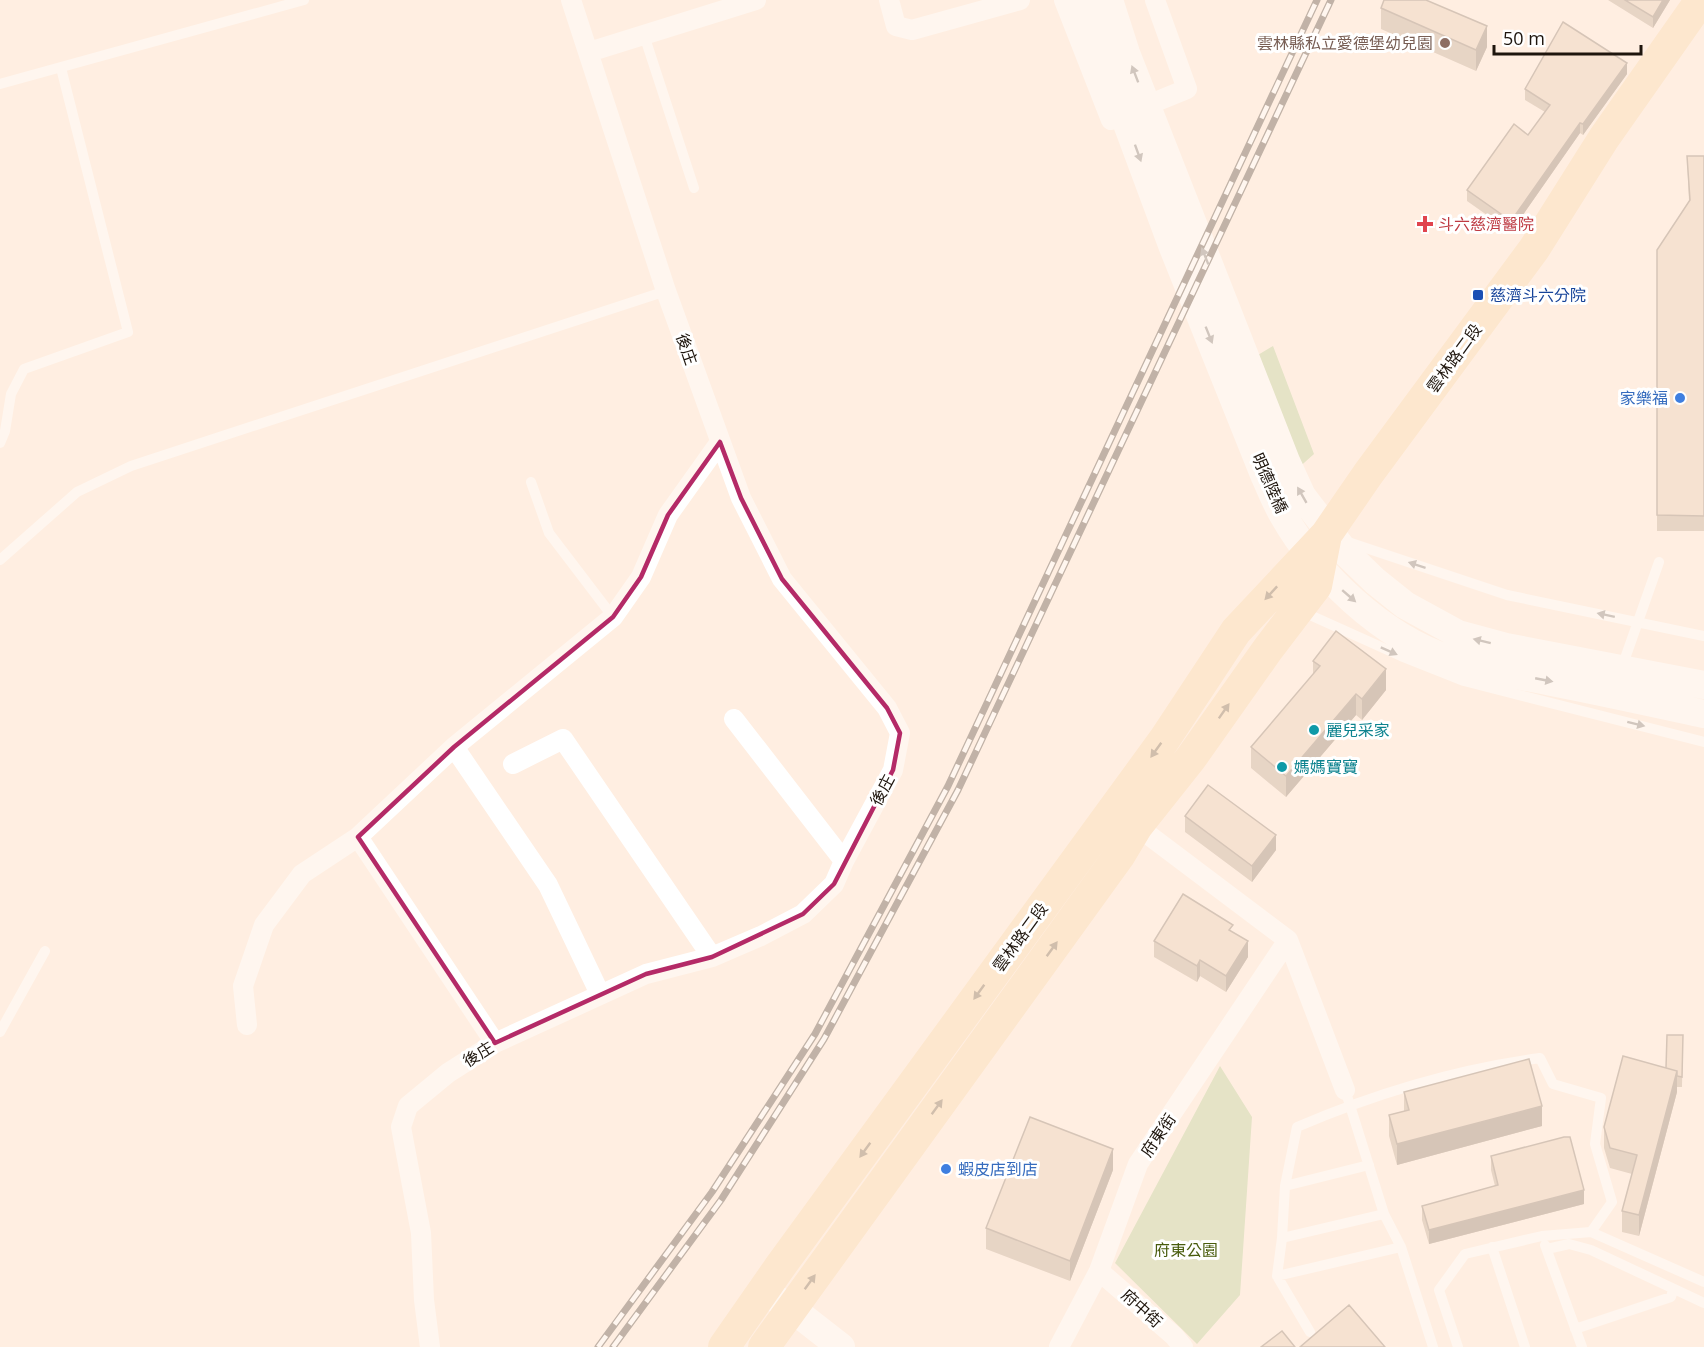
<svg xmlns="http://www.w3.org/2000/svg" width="1704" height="1347" viewBox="0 0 1704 1347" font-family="'Open Sans','Noto Sans TC',sans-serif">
	<rect width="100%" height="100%" fill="#ffeee1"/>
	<path fill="#c5d5a4" d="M 1273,346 L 1314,454 L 1267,496 L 1218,379 Z
		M 1220,1066 L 1252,1117 L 1240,1295 L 1197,1344 L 1115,1263 Z"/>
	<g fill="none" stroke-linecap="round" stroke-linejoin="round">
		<path stroke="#fff" stroke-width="10" d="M 644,35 L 694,188
			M 0,84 L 304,0
			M 0,443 L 5,431 L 11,394 L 24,369 L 128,332 L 61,68
			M 531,482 L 549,533 L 613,617
			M 1348,542 L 1507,595 L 1704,636
			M 0,560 L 77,492 L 131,466 L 666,291
			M 1301,611 L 1401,656 L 1464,681 L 1704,742
			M 1622,667 L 1659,562
			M 0,1032 L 45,951
			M 1348,1099 L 1384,1214 L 1401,1247 L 1433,1347
			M 1285,1186 L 1369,1165
			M 1282,1238 L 1384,1214
			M 1545,1245 L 1582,1347
			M 1492,1247 L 1525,1347
			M 1547,1249 L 1569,1244 L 1591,1250 L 1704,1303
			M 1277,1276 L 1401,1247
			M 1575,1329 L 1671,1297 L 1673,1290
			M 1310,1332 L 1277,1276 L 1282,1238 L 1285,1186 L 1297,1127 C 1374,1094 1457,1069 1540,1058 L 1553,1084 L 1601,1098 L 1595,1144 L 1612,1202 L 1591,1232
			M 1458,1347 L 1439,1290 L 1465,1254 L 1542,1236 L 1591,1232 L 1704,1282"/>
		<path stroke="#fff" stroke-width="20" d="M 889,0 L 896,26 L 912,30 L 1020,0
			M 1064,0 L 1111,120 L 1187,89 L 1155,0
			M 589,52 L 756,0
			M 734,719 L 844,861
			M 454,747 L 548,885 L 600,994
			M 513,764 L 563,739 L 712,957
			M 1130,821 L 1288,940 L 1345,1090
			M 358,837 L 495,1043
			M 247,1025 L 243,986 L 264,925 L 302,874 L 358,837 L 454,747 L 613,617 L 641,577 L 668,515 L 720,442
			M 1099,1271 L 1174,1336 L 1183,1347
			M 430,1347 L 424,1300 L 421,1233 L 401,1127 L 408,1106 L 448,1073 L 495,1043 L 646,974 L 712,957 L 761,936 L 803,914 L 834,884 L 844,861 L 893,770 L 900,733 L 887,708 L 782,579 L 741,498 L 666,291 L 571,0
			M 1059,1347 L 1099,1271 L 1138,1164 L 1288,940"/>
		<path stroke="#fff" stroke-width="28" d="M 1081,0 L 1172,245 L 1265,477 C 1271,490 1276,503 1283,515 C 1317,575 1382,637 1449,659 C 1482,670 1518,675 1552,682 C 1603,692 1653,703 1704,714
			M 1109,0 L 1126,53 L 1286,461 L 1302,496 L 1345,552 L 1375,581 L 1405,605 L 1458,634 L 1506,647 L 1704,685
			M 763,1291 L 791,1308 L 841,1347"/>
		<path stroke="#fbddb6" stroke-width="32" d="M 724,1347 L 779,1268 L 1164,740 L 1236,631 L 1326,535
			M 764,1347 L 1119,856 L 1137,826 L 1191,758 L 1268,649 L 1316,586 L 1326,535 L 1368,474 L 1534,249 L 1604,138 L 1701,0"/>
		<defs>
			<path id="rail" d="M 598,1347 L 712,1192 L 815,1034 L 948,786 L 1317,0
				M 613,1347 L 721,1200 L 824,1039 L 958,790 L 1331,0"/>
		</defs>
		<use href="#rail" stroke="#75695f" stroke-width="7"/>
		<use href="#rail" stroke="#fff" stroke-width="4.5" stroke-dasharray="14" stroke-linecap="butt"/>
	</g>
	<path fill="#cbb5a2" d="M 1608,0 L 1670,0 L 1653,28 Z
		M 1381,8 L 1487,47 L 1476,71 L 1381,29 Z
		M 1627,74 L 1583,135 L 1580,133 L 1511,232 L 1467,201 L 1467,190 L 1528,135 L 1545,112 L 1525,100 L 1525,89 Z
		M 1687,156 L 1704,156 L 1704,531 L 1657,531 L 1657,250 L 1689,201 Z
		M 1313,661 L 1386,690 L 1362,720 L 1356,715 L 1286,797 L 1251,768 L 1251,747 L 1313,675 Z
		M 1185,816 L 1276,850 L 1252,882 L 1185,832 Z
		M 1233,932 L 1248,957 L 1226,992 L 1200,976 L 1197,982 L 1154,957 L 1154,941 Z
		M 1683,1035 L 1682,1087 L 1677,1087 L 1677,1092 L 1639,1236 L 1622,1232 L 1622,1211 L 1632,1174 L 1610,1168 L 1604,1148 L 1604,1127 L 1666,1068 Z
		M 1404,1092 L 1542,1126 L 1397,1165 L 1389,1136 L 1389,1115 L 1404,1111 Z
		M 1491,1156 L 1584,1204 L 1429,1244 L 1422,1220 L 1422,1206 L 1495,1186 L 1491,1170 Z
		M 1113,1170 L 1070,1281 L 986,1249 L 986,1228 Z"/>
	<path fill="#a59384" d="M 1663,0 L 1670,0 L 1653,28 L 1653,17 Z
		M 1487,26 L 1487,47 L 1476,71 L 1476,50 Z
		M 1627,63 L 1627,74 L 1583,135 L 1583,124 Z
		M 1580,123 L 1580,133 L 1511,232 L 1511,221 Z
		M 1386,669 L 1386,690 L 1362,720 L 1362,699 Z
		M 1356,694 L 1356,715 L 1286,797 L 1286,776 Z
		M 1276,835 L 1276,850 L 1252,882 L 1252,866 Z
		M 1248,941 L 1248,957 L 1226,992 L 1226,976 Z
		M 1200,960 L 1200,976 L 1197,982 L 1197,966 Z
		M 1677,1071 L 1677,1092 L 1639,1236 L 1639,1215 Z
		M 1542,1106 L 1542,1126 L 1397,1165 L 1397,1144 Z
		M 1113,1149 L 1113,1170 L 1070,1281 L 1070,1261 Z
		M 1584,1190 L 1584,1204 L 1429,1244 L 1429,1230 Z"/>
	<path fill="#ecd2bc" stroke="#a59384" stroke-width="1.5" d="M 1384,0 L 1426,0 L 1487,26 L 1476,50 L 1381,8 Z
		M 1625,0 L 1663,0 L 1653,17 Z
		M 1563,22 L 1627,63 L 1583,124 L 1580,123 L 1511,221 L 1467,190 L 1514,124 L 1528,135 L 1550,105 L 1525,89 Z
		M 1687,156 L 1704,156 L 1704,516 L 1657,515 L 1657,250 L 1690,200 Z
		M 1336,631 L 1386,669 L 1362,699 L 1356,694 L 1286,776 L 1251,747 L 1320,666 L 1313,661 Z
		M 1208,785 L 1276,835 L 1252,866 L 1185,816 Z
		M 1183,894 L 1233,925 L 1229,930 L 1248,941 L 1226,976 L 1200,960 L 1197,966 L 1154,941 Z
		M 1667,1035 L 1683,1035 L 1682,1077 L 1677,1076 L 1677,1071 L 1666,1068 Z
		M 1623,1056 L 1677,1071 L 1639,1215 L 1622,1211 L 1637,1155 L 1610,1148 L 1604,1127 Z
		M 1529,1059 L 1542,1106 L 1397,1144 L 1389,1115 L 1409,1110 L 1404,1092 Z
		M 1030,1117 L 1113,1149 L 1070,1261 L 986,1228 Z
		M 1564,1137 L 1570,1137 L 1584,1190 L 1429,1230 L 1422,1206 L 1498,1185 L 1491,1156 Z
		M 1349,1305 L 1385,1347 L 1300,1347 Z
		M 1282,1331 L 1295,1347 L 1261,1347 Z"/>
	<defs><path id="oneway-solid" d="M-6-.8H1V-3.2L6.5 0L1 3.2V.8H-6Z" transform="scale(1.5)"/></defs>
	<g fill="#9a9692">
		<use href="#oneway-solid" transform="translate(1135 74) rotate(-111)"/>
		<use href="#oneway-solid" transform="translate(1138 153) rotate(70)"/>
		<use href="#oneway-solid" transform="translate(1205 256) rotate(-112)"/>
		<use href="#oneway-solid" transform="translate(1209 335) rotate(68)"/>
		<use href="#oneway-solid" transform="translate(1302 495) rotate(-120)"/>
		<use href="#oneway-solid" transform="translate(1417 565) rotate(-162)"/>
		<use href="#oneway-solid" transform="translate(1349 596) rotate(41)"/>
		<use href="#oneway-solid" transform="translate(1606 615) rotate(-168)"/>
		<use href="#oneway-solid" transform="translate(1482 641) rotate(-166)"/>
		<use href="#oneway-solid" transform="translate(1389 651) rotate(24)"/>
		<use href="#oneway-solid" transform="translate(1544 680) rotate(11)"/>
		<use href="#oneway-solid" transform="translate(1636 724) rotate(14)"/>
	</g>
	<g fill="#98836a">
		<use href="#oneway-solid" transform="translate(1271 593) rotate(133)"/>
		<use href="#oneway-solid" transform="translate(1224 711) rotate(-55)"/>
		<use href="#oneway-solid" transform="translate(1156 750) rotate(126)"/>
		<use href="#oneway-solid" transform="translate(1052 949) rotate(-54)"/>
		<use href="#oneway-solid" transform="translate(979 992) rotate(126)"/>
		<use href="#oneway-solid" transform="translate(937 1107) rotate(-54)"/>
		<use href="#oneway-solid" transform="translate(865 1150) rotate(126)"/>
		<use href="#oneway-solid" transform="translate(810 1282) rotate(-54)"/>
	</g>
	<path d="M0 0H1704V1347H0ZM 720,442 L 741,498 L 782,579 L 887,708 L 900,733 L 893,770 L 834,884 L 803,914 L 712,957 L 646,974 L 495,1043 L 358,837 L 454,747 L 613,617 L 641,577 L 668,515 Z" fill="#ffeee1" fill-opacity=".55" fill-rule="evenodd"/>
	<path fill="none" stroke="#b42a67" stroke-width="4.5" stroke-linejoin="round" d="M 720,442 L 741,498 L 782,579 L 887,708 L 900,733 L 893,770 L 834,884 L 803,914 L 712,957 L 646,974 L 495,1043 L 358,837 L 454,747 L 613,617 L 641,577 L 668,515 Z"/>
	<circle fill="#8d6e63" stroke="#fff" stroke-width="2" cx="1445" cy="43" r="6"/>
	<path fill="#e0444e" stroke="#fff" stroke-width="2" d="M1422 215h6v6h6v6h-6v6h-6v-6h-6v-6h6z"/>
	<rect fill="#1a4fb4" stroke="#fff" stroke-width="2" x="1472" y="289" width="12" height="12" rx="3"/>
	<g fill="#3f7fe0" stroke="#fff" stroke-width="2">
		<circle cx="1680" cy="398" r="6"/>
		<circle cx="946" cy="1169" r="6"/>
	</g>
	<g fill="#0f9aa8" stroke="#fff" stroke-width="2">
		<circle cx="1314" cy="730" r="6"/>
		<circle cx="1282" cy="767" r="6"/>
	</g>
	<g text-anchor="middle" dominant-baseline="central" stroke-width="6" stroke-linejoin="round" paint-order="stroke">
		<g font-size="16" fill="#785e54" stroke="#fff" text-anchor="end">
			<text x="1433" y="43">雲林縣私立愛德堡幼兒園</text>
		</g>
		<g font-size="16" fill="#be3a42" stroke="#fff" text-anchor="start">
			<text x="1438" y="224">斗六慈濟醫院</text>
		</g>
		<g font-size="16" fill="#164399" stroke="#fff" text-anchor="start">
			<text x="1490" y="295">慈濟斗六分院</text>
		</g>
		<g font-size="16" fill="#1e150d" stroke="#fff">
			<text transform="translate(687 349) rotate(71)">後庄</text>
			<text transform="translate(1454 358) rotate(-54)">雲林路二段</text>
			<text transform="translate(1270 483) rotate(66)">明德陸橋</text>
			<text transform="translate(882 790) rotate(-62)">後庄</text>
			<text transform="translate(1020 937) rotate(-54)">雲林路二段</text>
			<text transform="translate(478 1054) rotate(-32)">後庄</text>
			<text transform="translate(1158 1135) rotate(-56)">府東街</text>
			<text transform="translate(1142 1308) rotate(42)">府中街</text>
		</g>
		<g font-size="16" fill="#366cbe" stroke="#fff" text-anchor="end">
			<text x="1668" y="398">家樂福</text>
			<text x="958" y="1169" text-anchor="start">蝦皮店到店</text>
		</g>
		<g font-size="16" fill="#0d838f" stroke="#fff" text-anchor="start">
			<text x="1326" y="730">麗兒采家</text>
			<text x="1294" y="767">媽媽寶寶</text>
		</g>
		<g font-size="16" fill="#495c0d" stroke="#fff">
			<text x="1186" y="1250">府東公園</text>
		</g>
	</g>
	<path d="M1494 45v9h147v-9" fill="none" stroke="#1e150d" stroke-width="3"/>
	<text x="1503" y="45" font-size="18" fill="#1e150d" stroke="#ffffff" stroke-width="4.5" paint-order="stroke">50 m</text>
</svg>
